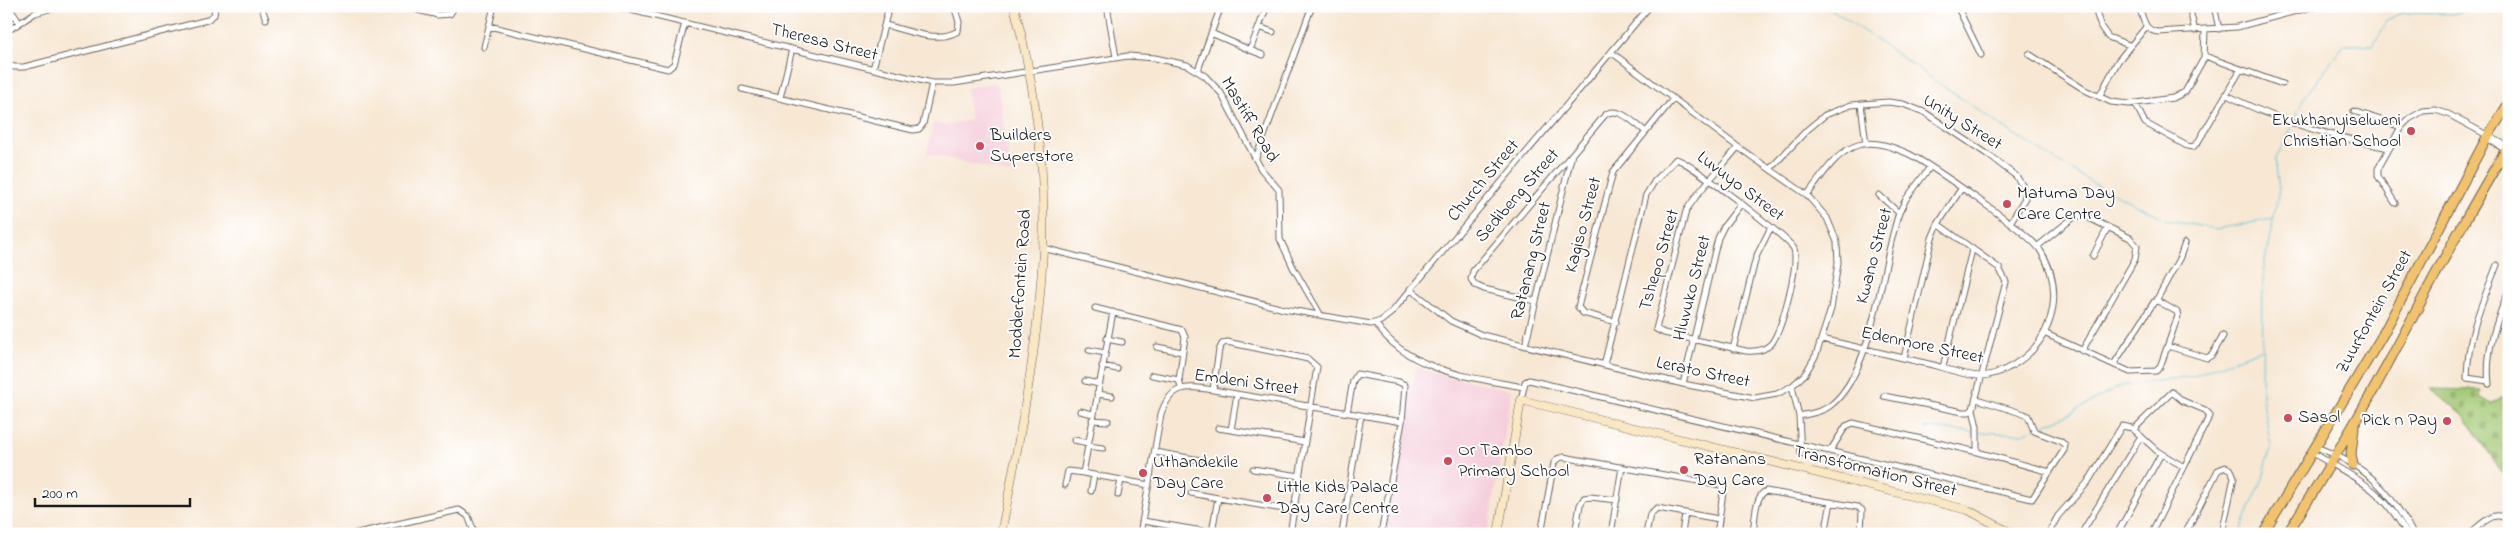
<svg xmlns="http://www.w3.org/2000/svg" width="2515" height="540" viewBox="0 0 2515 540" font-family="'Indie Flower',sans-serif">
	<defs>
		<pattern id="cemetery-stones" width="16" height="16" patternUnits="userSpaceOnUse" patternTransform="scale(1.25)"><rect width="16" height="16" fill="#a3c974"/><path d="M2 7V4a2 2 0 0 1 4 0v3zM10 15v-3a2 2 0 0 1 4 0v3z" fill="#8cac64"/></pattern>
	</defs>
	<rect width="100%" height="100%" fill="#fff"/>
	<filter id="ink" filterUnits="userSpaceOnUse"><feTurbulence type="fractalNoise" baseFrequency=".02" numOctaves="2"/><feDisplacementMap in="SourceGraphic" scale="10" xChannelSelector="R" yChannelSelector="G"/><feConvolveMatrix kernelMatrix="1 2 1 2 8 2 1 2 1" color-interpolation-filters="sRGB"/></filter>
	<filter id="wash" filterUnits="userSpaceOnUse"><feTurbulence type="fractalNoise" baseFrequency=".0096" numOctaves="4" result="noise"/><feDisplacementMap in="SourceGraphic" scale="20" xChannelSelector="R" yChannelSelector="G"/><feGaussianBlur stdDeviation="1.12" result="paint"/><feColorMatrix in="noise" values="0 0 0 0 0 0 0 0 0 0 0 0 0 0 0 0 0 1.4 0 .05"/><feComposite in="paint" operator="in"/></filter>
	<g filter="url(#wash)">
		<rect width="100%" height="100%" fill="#f7e7d3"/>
		<path fill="#f5cfdb" d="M 994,83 L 998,86 L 1011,174 L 927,153 L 933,123 L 944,125 L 971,120 L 966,88 Z
			M 1416,366 L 1422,370 L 1512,390 L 1488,534 L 1385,533 L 1410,383 L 1413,383 Z"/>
		<path fill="url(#cemetery-stones)" stroke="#607248" d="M 2429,389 L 2481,390 L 2480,397 L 2492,404 L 2503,397 L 2509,397 L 2509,482 L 2461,412 Z"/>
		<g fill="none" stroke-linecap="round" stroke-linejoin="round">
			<path stroke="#59c0d7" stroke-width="1" d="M 1827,6 L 2004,128 L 2094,184 L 2168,220 L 2216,229 L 2273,219
				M 2294,122 L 2303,99 L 2344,45 L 2373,45 L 2389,19 L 2401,13 L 2454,14 L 2476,6
				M 1924,428 L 1976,432
				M 2034,429 L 2062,418 L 2121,386 L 2192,376 L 2262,349
				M 1980,432 L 2022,434 L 2030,430
				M 2239,534 L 2263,478 L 2271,446 L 2262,396 L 2263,272 L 2279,189 L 2275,160 L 2293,125"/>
		</g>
	</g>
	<g filter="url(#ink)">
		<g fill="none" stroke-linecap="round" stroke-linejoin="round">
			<defs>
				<path id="street" d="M 8,6 L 19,22
					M 261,6 L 266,19
					M 402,6 L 438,15 L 450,14 L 455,6
					M 614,6 L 932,83 L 954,83 L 1128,56 L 1155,58 L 1187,65 L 1205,76 L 1221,93 L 1261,169 L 1279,190 L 1280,239 L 1293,267 L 1320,314
					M 1107,6 L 1116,57
					M 1279,6 L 1281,7
					M 1957,6 L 1981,55
					M 2094,6 L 2101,27 L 2108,37 L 2129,45
					M 2139,6 C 2143,18 2144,31 2158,32 L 2237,27 L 2315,6
					M 2189,6 L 2195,31
					M 2214,6 L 2219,29
					M 885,25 C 907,30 937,44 958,31 L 959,22 L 954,6
					M 489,26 L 668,69 L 674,64 L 685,23
					M 1259,27 L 1273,32
					M 6,32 L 35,13 L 60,6
					M 1211,33 L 1250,50 L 1267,6
					M 484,47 L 494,6
					M 1250,50 L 1263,55
					M 2029,54 L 2085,90 L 2111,102 L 2129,104 L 2173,98 L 2185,92 L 2204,58 L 2205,30
					M 2205,56 L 2282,84
					M 6,63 L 14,67 L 24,67 L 207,20 L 214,15 L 215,6
					M 873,69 L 889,6
					M 1198,70 L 1221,6
					M 742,89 L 913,130 L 919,129 L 923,124 L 932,83
					M 2227,95 C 2276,121 2334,137 2389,148
					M 2099,97 L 2118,61 L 2146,27
					M 780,98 L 792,49
					M 2135,103 L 2145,123 L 2187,146 L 2193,147 L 2198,142 L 2241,69
					M 1861,104 L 1866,144
					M 2354,111 L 2401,127
					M 2485,137 L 2507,151
					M 1256,158 L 1312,6
					M 1770,169 L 1807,130 L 1825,115 L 1851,105 L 1888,102 L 1903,104 L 1924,112 L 1987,154 L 2016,176 L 2022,185 L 2025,198 L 2010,223
					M 1807,195 C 1821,178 1835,152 1858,145 C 1875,140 1893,147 1909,154 C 1929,164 2030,233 2040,250 C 2059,279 2058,314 2039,342 C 2027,359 2002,375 1981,376 C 1966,376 1948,369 1933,365 C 1896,356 1859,348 1822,339
					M 1879,195 L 1899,213
					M 2395,203 L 2378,176 L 2378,169 L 2401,127 L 2409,119 L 2423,111 L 2435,110 L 2448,114 L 2509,147
					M 1938,224 L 1999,268 L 2006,282 L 1973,409 L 1977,427 L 1977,452 L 2050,472
					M 2038,246 L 2074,217 L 2083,215 L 2130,238 L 2137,246 L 2135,259 L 2082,351
					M 1043,248 L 1284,309 L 1371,324 L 1381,321 L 1391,313 L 1650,6
					M 2093,256 L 2108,227
					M 1410,289 L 1451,321 L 1482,335 L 1683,384 L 1755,398 L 1777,394 L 1792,386 L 1805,374 L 1816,355 L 1831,309 L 1838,263 L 1837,242 L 1827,218 L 1807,195 L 1738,147 L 1611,52
					M 1536,301 L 1484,289 L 1475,285 L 1471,279 L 1473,271 L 1605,115 C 1618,105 1634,123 1645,131
					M 2156,301 L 2180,257 L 2185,243
					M 1095,308 L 1182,330 L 1185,337 L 1179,380 L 1181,388
					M 1113,312 L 1083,473 L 1149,485
					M 1616,322 L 1583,313 L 1578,307 L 1613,172 L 1673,99
					M 1376,324 C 1409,372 1471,377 1523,387
					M 2044,333 L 2130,372 L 2156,371 L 2160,367 L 2178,316 L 2177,312 L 2158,301 L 2154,302 L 2114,364
					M 1107,339 L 1122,342
					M 1525,346 L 1572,154
					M 2168,346 L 2207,358 L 2212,355 L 2223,336
					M 1157,347 L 1182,352
					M 1733,349 L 1756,257 L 1771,227
					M 1089,350 L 1105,353
					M 1904,358 L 1932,238 L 1938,224 L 1961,189
					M 1604,365 L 1646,195 L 1654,182 L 1676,159 C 1688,161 1790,239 1794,249 C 1799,265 1782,331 1771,344 C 1764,351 1756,352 1746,351 L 1664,333 L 1656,329 L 1686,211 C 1700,188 1721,168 1738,147
					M 1102,366 L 1117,369
					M 1943,367 L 1972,250
					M 1152,375 L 1179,380
					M 1085,381 L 1099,384
					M 2488,381 L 2467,378 C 2468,333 2481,306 2497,265
					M 1683,384 L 1718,238 L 1724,226 L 1741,204
					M 2489,384 C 2485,350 2497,321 2509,289
					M 1792,386 L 1799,416 L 1801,454
					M 1213,390 L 1219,350 L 1222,344 L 1227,342 L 1308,359 L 1317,367 L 1290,534
					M 1097,394 L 1112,396
					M 1237,394 L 1231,430 L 1305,442
					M 1884,396 L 1963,412 L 1969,412 L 1973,409
					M 1521,400 L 1525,382 L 1529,380 L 2032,499 L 2064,450 L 2065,445 L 2060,441 L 2034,431 L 2028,416 L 2024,414 L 1977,399
					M 1080,411 L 1093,414
					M 1347,413 L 1353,381 L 1357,374 L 1399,382 L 1405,385 L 1402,422 L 1381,534
					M 1799,416 C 1810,414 1822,412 1831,405 C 1874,371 1881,265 1899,213 L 1906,199 L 1930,167
					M 1092,420 L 1108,421
					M 1218,428 L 1231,430
					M 2134,429 L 2172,392 L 2183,401 L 2205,410 L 2210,415 L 2151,534
					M 1074,440 L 1088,443
					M 1088,446 L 1103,448
					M 2316,447 C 2365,465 2389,488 2413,534
					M 1830,451 L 1846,426 L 1853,423 L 1977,452
					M 1155,452 L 1200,460
					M 2313,453 C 2356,479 2381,486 2407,534
					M 1253,469 L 1300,476
					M 1065,485 L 1068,471 L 1083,473
					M 1091,491 L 1094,475
					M 1191,493 L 1218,498
					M 1118,495 L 1121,480
					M 1143,521 L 1220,534
					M 1212,532 L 1218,498 L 1295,511
					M 353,534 L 459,510 L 468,516 L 475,534
					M 1140,534 L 1161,414 C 1171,384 1186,386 1213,390 L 1402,422
					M 1342,534 L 1361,415
					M 1541,534 L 1554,463 L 1557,459 L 1563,457 L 1721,485 L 1723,492 L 1717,534
					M 1575,534 L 1580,505 L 1584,498 L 1590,497 L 1617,500
					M 1611,534 L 1622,467
					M 1646,534 L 1650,514 L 1657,508 L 1719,519
					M 1682,534 L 1685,513
					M 1753,534 C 1755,522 1754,496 1766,491 L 1858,507 L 1862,510 L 1861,534
					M 1792,534 L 1798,532 L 1810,534
					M 1825,534 L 1831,502
					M 2048,534 L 2058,516 L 2088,482 L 2122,426 L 2132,428 L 2157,451 L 2184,467
					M 2081,534 L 2141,436
					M 2117,534 L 2161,454
					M 2185,534 L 2218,470 L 2226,467 L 2231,470 L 2234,477 L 2222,534
					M 2469,534 C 2481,525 2495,507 2509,521"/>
				<path id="secondary" d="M 1001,534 C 1019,440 1039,345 1043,249 C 1046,168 1035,84 1014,6
					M 1498,534 L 1521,400 L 1968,510 L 2013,534"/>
				<path id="primary" d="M 2353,465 L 2351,454 L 2354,428
					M 2263,534 L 2382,336 L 2486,139 L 2509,103
					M 2287,534 C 2321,480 2354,426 2384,371 C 2425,295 2464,218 2509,145"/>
			</defs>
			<use href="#street" stroke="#69635c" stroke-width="7"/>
			<use href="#secondary" stroke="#69635c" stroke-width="9"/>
			<use href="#primary" stroke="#69635c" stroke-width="11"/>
			<use href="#street" stroke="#fff" stroke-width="5"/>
			<use href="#secondary" stroke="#fae7c3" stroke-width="8"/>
			<use href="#primary" stroke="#f2c36a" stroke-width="9"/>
		</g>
	</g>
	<g fill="#d1495b" stroke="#fff" stroke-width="2">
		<circle cx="2411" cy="131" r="5"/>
		<circle cx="980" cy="146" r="5"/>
		<circle cx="2007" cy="204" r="5"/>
		<circle cx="2288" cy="418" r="5"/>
		<circle cx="2447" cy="421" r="5"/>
		<circle cx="1448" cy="461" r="5"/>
		<circle cx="1684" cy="470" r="5"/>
		<circle cx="1143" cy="473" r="5"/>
		<circle cx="1267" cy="498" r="5"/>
	</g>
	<g text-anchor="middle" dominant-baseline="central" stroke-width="4" stroke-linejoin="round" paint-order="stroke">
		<g font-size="18" fill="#1c1c1c" stroke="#fff">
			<text transform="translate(824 43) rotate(14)">Theresa Street</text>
			<text transform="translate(1249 120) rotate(59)">Mastiff Road</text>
			<text transform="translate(1962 123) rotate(32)">Unity Street</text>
			<text transform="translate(1484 181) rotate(-50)">Church Street</text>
			<text transform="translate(1740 187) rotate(37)">Luvuyo Street</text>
			<text transform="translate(1518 196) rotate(-49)">Sedibeng Street</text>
			<text transform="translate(1584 225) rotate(-75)">Kagiso Street</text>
			<text transform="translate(1875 256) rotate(-75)">Kwano Street</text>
			<text transform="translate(1660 260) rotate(-74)">Tshepo Street</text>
			<text transform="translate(1532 261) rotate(-76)">Ratanang Street</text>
			<text transform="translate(1021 284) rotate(-86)">Modderfontein Road</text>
			<text transform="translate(1693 288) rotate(-76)">Hluvuko Street</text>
			<text transform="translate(2375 312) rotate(-61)">Zuurfontein Street</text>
			<text transform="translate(1922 346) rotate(12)">Edenmore Street</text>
			<text transform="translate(1703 373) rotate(12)">Lerato Street</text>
			<text transform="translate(1246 383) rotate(8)">Emdeni Street</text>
			<text transform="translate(1875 472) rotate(14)">Transformation Street</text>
		</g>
		<g font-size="18" fill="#1c1c1c" stroke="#fff" text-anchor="start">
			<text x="2401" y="121" text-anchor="end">Ekukhanyiselweni<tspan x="2401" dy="21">Christian School</tspan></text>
			<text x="990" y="136">Builders<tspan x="990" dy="21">Superstore</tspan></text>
			<text x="2017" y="194">Matuma Day<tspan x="2017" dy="21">Care Centre</tspan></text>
			<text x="2298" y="418">Sasol</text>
			<text x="2437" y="421" text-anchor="end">Pick n Pay</text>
			<text x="1458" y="451">Or Tambo<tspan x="1458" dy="21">Primary School</tspan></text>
			<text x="1694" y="460">Ratanans<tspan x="1694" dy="21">Day Care</tspan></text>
			<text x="1153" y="463">Uthandekile<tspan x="1153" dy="21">Day Care</tspan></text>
			<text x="1277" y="488">Little Kids Palace<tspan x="1277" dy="21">Day Care Centre</tspan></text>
		</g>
	</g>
	<rect width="2515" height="540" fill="none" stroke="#fff" stroke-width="25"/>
	<path d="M35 498v8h155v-8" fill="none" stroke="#1c1c1c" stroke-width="2.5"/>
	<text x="42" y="498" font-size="15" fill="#1c1c1c" stroke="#ffffff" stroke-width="4" paint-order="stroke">200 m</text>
</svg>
